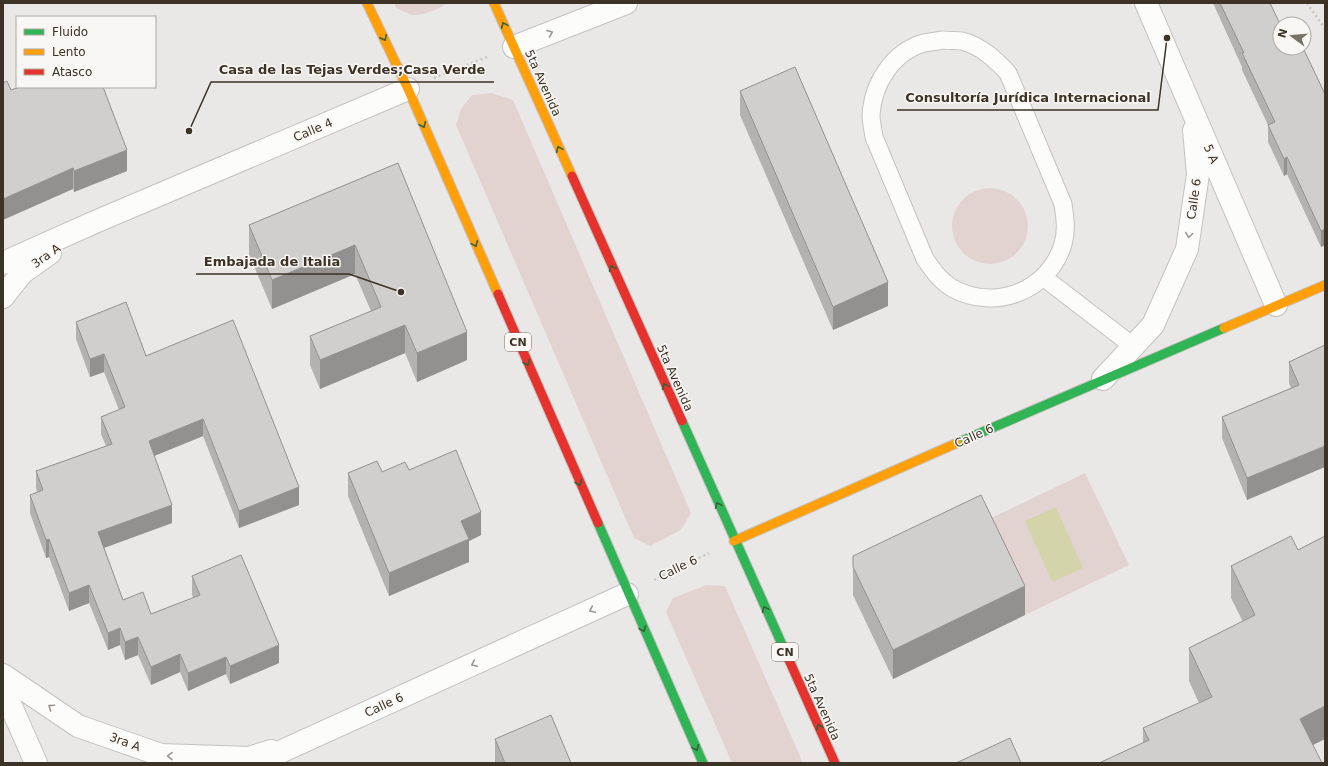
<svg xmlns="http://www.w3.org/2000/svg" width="1328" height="766" viewBox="0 0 1328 766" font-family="'DejaVu Sans',sans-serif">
	<rect width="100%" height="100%" fill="#eae8e6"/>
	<path fill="#e2d3d1" d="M 394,3 L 448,3 C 440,8 423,16 414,15 C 409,15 401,10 396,8 Z
		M 492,93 L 513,100 L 691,513 L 681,530 L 650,546 L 634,538 L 456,125 L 461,109 L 472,95 Z
		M952 226a38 38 0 1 1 76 0a38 38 0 1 1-76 0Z
		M 1085,473 L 1129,565 L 1025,615 L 981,523 Z
		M 706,585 L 725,586 L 803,763 L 732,763 L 666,612 L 673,598 Z"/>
	<path fill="#d4d4ab" d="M 1056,507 L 1083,568 L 1052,582 L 1025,521 Z"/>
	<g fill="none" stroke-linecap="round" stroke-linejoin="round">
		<defs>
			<path id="lane" d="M 943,40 C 949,41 956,40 962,41 C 981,46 995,59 1008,73 L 1063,204 C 1065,217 1067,231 1063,244 C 1049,291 995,312 952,288 C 940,281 933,270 925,259 L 874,137 C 873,130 871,122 871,115 C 873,84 892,52 924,43 C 930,42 937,41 943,40 Z
				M 1043,277 L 1133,346"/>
			<path id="street" d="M 1146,3 L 1276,305
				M 514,47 L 626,3
				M 3,263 L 95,222 L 408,89
				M 3,297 L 22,273 L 50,253
				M 1103,379 L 1153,325 L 1187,249 L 1198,174 L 1194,130
				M 3,675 L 78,726 L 161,755 L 249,758 L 271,751
				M 3,688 L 36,763
				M 256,763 L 627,594"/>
			<path id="fast" d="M 682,421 L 789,660
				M 957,443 L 1224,328
				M 598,523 L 703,763"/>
			<path id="slow" d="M 367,3 L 408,89 L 498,294
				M 494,3 L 572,176
				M 1224,328 L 1325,285
				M 734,541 L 957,443"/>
			<path id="jam" d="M 572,176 L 682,421
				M 498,294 L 598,523
				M 789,660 L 835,763"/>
		</defs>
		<use href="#lane" stroke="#c4c2c0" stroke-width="19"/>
		<use href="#street" stroke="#c4c2c0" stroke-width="24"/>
		<use href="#fast" stroke="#c6c3c0" stroke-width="11"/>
		<use href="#slow" stroke="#c6c3c0" stroke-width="11"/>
		<use href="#jam" stroke="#c6c3c0" stroke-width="11"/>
		<path stroke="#cac6c2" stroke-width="2.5" stroke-dasharray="2 3" stroke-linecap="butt" d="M 1307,3 L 1325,29
			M 434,78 L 487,57
			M 654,580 L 709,553"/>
		<use href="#lane" stroke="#fcfcfb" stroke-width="17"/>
		<use href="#street" stroke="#fcfcfb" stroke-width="22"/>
		<use href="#fast" stroke="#30b455" stroke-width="9"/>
		<use href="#slow" stroke="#ff9f0a" stroke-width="9"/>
		<use href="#jam" stroke="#e5322d" stroke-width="9"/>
	</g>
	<path fill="#b4b2b0" d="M 1213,3 L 1270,3 L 1280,48 L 1325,94 L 1325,245 L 1321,247 L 1287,174 L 1284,176 L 1268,142 L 1268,125 L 1242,70 L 1242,67 Z
		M 11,90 L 127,171 L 74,192 L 73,189 Z
		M 740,91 L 888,306 L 833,330 L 740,115 Z
		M 398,163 L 467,360 L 417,382 L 405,353 L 320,389 L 310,365 L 310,336 L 371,311 L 355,274 L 272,309 L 249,254 L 249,225 Z
		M 76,322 L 146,356 L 299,505 L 239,528 L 203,436 L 154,456 L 172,523 L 104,548 L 123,600 L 151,614 L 193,598 L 192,594 L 192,576 L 279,663 L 230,684 L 226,674 L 188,691 L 180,672 L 151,685 L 138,655 L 125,660 L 120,645 L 108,650 L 89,603 L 69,611 L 49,557 L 46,558 L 30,513 L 30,495 L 37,492 L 36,488 L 36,471 L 106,446 L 101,434 L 101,417 L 119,410 L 104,372 L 90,377 L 76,339 Z
		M 1325,345 L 1247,500 L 1222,438 L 1222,417 L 1291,388 L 1289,383 L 1289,362 Z
		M 409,470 L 481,535 L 469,541 L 469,562 L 389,596 L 348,496 L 348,473 L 382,472 Z
		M 1325,536 L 1325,739 L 1313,745 L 1143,743 L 1143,728 L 1199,703 L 1189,681 L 1189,648 L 1243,622 L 1231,598 L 1231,566 L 1298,550 Z
		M 853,556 L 1025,615 L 893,679 L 853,595 Z
		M 495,739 L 571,763 L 495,763 Z"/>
	<path fill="#929190" d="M 127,150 L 127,171 L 74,192 L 74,171 Z
		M 1287,157 L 1287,174 L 1284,176 L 1284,159 Z
		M 73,168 L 73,189 L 3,220 L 3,199 Z
		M 1325,229 L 1325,245 L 1321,247 L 1321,231 Z
		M 355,245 L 355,274 L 272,309 L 272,280 Z
		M 888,282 L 888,306 L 833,330 L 833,307 Z
		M 405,325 L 405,353 L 320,389 L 320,360 Z
		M 467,332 L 467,360 L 417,382 L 417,353 Z
		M 104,354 L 104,372 L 90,377 L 90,359 Z
		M 203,419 L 203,436 L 149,458 L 149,441 Z
		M 1325,446 L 1325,467 L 1247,500 L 1247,478 Z
		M 299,487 L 299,505 L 239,528 L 239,511 Z
		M 172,505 L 172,523 L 98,550 L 98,532 Z
		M 481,512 L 481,535 L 469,541 L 469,562 L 389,596 L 389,573 L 461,521 Z
		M 49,539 L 49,557 L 46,558 L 46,540 Z
		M 89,585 L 89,603 L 69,611 L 69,593 Z
		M 1025,586 L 1025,615 L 893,679 L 893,650 Z
		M 120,628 L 120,645 L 108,650 L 108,633 Z
		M 138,637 L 138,655 L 125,660 L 125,642 Z
		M 279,645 L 279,663 L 230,684 L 230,666 Z
		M 180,654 L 180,672 L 151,685 L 151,667 Z
		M 226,657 L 226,674 L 188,691 L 188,673 Z
		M 1325,706 L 1325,739 L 1300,751 L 1300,719 Z"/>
	<path fill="#d1cfcd" stroke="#929190" d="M 1220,3 L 1270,3 L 1280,24 L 1280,48 L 1303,48 L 1325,94 L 1325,229 L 1321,231 L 1287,157 L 1284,159 L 1268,125 L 1275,122 L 1242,53 L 1244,53 Z
		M 795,67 L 888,282 L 833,307 L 740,91 Z
		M 7,81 L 11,90 L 20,87 L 103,87 L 127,150 L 74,171 L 73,168 L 3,199 L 3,83 Z
		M 398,163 L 467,332 L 417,353 L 405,325 L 320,360 L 310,336 L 381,307 L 355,245 L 272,280 L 249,225 Z
		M 126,302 L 146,356 L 233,320 L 299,487 L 239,511 L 203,419 L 149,441 L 172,505 L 98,532 L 123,600 L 143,592 L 151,614 L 200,595 L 192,576 L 241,555 L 279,645 L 230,666 L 226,657 L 188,673 L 180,654 L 151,667 L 138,637 L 125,642 L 120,628 L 108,633 L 89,585 L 69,593 L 49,539 L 46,540 L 30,495 L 43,490 L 36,471 L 112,444 L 101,417 L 125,407 L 104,354 L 90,359 L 76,322 Z
		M 1325,345 L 1325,446 L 1247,478 L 1222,417 L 1299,385 L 1289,362 Z
		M 456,450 L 481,512 L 461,521 L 469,539 L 389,573 L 348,473 L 377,461 L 382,472 L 405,462 L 409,470 Z
		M 981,495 L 1025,586 L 893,650 L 853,567 L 853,556 Z
		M 1291,536 L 1298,550 L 1325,536 L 1325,706 L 1300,719 L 1322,763 L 1099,763 L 1149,740 L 1143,728 L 1212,697 L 1189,648 L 1255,615 L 1231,566 Z
		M 551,715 L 571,763 L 505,763 L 495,739 Z
		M 1010,738 L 1021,763 L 956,763 Z"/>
	<defs><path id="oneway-chevron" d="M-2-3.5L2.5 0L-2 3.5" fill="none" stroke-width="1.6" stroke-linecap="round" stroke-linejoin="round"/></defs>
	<g stroke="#386036">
		<use href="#oneway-chevron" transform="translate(504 25) rotate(-114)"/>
		<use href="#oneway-chevron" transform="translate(384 38) rotate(65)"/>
		<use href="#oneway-chevron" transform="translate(423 125) rotate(66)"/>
		<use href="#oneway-chevron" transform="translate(559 149) rotate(-114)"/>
		<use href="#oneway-chevron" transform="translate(475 244) rotate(66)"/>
		<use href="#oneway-chevron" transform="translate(612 268) rotate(-114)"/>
		<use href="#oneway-chevron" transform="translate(527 363) rotate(66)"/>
		<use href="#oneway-chevron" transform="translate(665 386) rotate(-114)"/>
		<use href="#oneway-chevron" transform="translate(579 483) rotate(66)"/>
		<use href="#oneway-chevron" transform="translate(718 505) rotate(-114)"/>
		<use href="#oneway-chevron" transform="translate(765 609) rotate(-114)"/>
		<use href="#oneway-chevron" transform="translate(643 629) rotate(66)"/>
		<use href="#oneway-chevron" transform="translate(819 727) rotate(-114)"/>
		<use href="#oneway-chevron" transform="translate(696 748) rotate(66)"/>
	</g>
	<g stroke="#9c9790">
		<use href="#oneway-chevron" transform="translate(550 33) rotate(-22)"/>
		<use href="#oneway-chevron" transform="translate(1189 235) rotate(98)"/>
		<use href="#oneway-chevron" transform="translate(592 610) rotate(155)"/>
		<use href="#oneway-chevron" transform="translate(474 664) rotate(155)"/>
		<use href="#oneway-chevron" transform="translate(51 707) rotate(-146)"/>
		<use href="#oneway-chevron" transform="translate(170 756) rotate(-178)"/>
	</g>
	<g text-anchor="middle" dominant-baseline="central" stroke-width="3" stroke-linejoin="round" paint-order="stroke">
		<g fill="#f9f6f4" stroke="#756d63" stroke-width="1">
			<rect x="505" y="333" width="26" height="18" rx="3"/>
			<rect x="772" y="643" width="26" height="18" rx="3"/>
		</g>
		<g font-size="11" font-weight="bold" fill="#3c3225">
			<text x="518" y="342">CN</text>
			<text x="785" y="652">CN</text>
		</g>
		<g font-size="12" fill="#3c3225" stroke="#f9f6f4">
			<text transform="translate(543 83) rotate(66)">5ta Avenida</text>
			<text transform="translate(313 130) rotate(-23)">Calle 4</text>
			<text transform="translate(1211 154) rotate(67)">5 A</text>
			<text transform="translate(1194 199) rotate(-82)">Calle 6</text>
			<text transform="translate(46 256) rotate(-35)">3ra A</text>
			<text transform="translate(675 378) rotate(66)">5ta Avenida</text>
			<text transform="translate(974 436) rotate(-24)">Calle 6</text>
			<text transform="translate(678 568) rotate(-26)">Calle 6</text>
			<text transform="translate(384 705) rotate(-25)">Calle 6</text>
			<text transform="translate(822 707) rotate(66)">5ta Avenida</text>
			<text transform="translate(125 742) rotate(20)">3ra A</text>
		</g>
	</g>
	<path fill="none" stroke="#3c3225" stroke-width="1.5" d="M189 131L211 82H494M1167 38L1158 110H897M401 292L349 274H196"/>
	<g fill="#3c3225" stroke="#f9f6f4" stroke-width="1.5">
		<circle cx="189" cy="131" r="4"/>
		<circle cx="1167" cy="38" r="4"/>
		<circle cx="401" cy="292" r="4"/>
	</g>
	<g font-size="13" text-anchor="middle" font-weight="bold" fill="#3c3225" stroke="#f9f6f4" stroke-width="3" stroke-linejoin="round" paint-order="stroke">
		<text x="352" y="74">Casa de las Tejas Verdes;Casa Verde</text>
		<text x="1028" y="102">Consultoría Jurídica Internacional</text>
		<text x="272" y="266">Embajada de Italia</text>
	</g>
	<rect width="1328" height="766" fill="none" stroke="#3c3225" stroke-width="8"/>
	<rect x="16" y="16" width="140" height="72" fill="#f9f6f4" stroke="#ada8a1"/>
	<rect x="24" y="29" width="20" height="6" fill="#30b455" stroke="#ada8a1"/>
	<text x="52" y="36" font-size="12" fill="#3c3225">Fluido</text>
	<rect x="24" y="49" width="20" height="6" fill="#ff9f0a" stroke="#ada8a1"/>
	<text x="52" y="56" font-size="12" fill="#3c3225">Lento</text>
	<rect x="24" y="69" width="20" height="6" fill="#e5322d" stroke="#ada8a1"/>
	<text x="52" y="76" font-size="12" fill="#3c3225">Atasco</text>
	<g transform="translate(1292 36) rotate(286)"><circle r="19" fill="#f9f6f4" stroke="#ada8a1"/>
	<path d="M0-3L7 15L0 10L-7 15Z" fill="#797269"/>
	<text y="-6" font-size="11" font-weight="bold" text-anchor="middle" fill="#3c3225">N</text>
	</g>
</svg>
